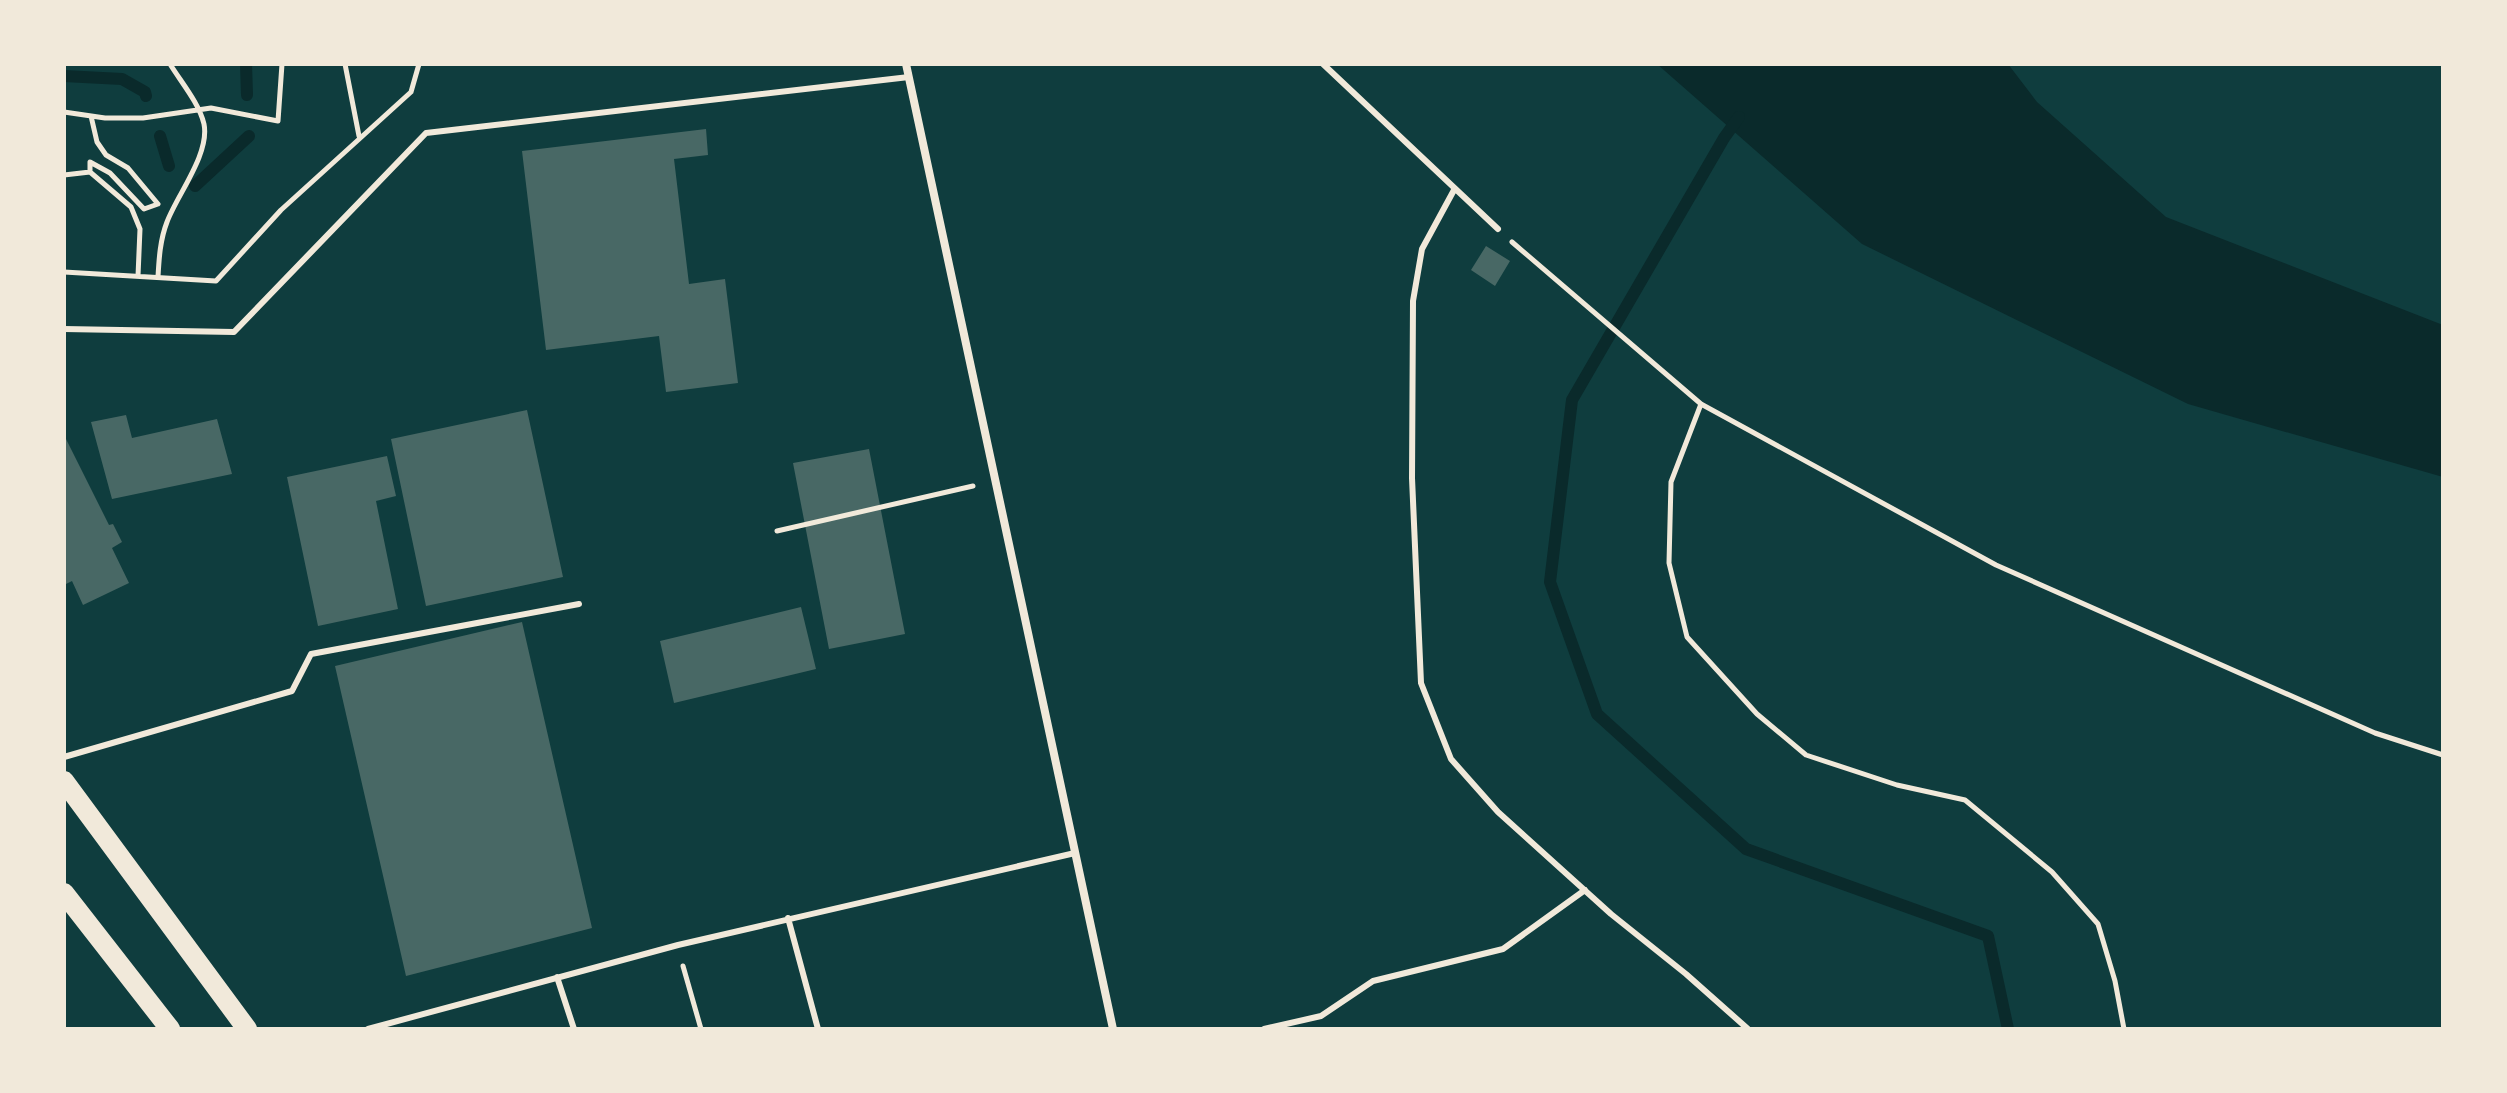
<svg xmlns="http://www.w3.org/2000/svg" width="2507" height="1093" viewBox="0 0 2507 1093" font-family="'Times New Roman',serif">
	<rect width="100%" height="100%" fill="#0f3d3e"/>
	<path fill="#0a2a2b" d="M 1657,64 L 2008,64 L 2037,102 L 2166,217 L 2443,325 L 2443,477 L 2188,404 L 1862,244 Z"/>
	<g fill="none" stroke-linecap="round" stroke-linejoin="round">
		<path stroke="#0a2a2b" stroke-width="12" d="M 246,64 L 247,95
			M 64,76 L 122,79 L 145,92 L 146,96
			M 1739,117 L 1724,138 L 1572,400 L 1550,582 L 1597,714 L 1746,849 L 1988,936 L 2008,1029
			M 160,136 L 169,166
			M 195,186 L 249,136"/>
	</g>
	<path fill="#486865" d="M 706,129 L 708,155 L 674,159 L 689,284 L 725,279 L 738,383 L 666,392 L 659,336 L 546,350 L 522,151 Z
		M 1486,246 L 1510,261 L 1495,286 L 1471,270 Z
		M 527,410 L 563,577 L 426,606 L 391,439 Z
		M 126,415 L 132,438 L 217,419 L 232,474 L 112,499 L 91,422 Z
		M 64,435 L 109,525 L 113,524 L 122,542 L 112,548 L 129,583 L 83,605 L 72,581 L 64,585 Z
		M 869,449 L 905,634 L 829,649 L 793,463 Z
		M 387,456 L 396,496 L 376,501 L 398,609 L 318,626 L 287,477 Z
		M 801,607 L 816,669 L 674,703 L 660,641 Z
		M 522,622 L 592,928 L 406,976 L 335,666 Z"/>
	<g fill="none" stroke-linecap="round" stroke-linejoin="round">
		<path stroke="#f1e9da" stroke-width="5" d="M 345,64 L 359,136
			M 64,112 L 105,118 L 143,118 L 211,108 L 278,121 L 282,64
			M 91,116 L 97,142 L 106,155 L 128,168 L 158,204 L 144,209 L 110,173 L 90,162 L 90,172 L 131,207 L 140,229 L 138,276
			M 64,175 L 90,172
			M 1512,242 L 1701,404 L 1996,565 L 2375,733 L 2443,755
			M 64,272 L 216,281 L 281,210 L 411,92 L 419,64
			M 158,277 C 159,259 160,240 167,222 C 177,195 210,154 204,124 C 199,103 181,82 170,64
			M 1701,404 L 1671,482 L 1669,563 L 1687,637 L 1757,714 L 1806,755 L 1897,785 L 1965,800 L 2052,872 L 2098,924 L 2115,981 L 2124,1029
			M 777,531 L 973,486
			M 683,966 L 701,1029"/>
		<path stroke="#f1e9da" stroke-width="6" d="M 1323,64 L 1498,229
			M 1454,190 L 1422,249 L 1413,301 L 1412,478 L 1421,683 L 1451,759 L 1498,812 L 1611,914 L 1686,974 L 1748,1029
			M 64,329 L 234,332 L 426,133 L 909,77
			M 64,757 L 292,691 L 311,654 L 579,604
			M 788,918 L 818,1029
			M 557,977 L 574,1029
			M 368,1029 L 678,945 L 1075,853
			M 1264,1029 L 1321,1016 L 1373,981 L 1503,949 L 1585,890"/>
		<path stroke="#f1e9da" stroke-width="8" d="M 906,64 L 1113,1029"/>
		<path stroke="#f1e9da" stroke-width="20" d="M 64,781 L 247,1029
			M 64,893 L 170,1029"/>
	</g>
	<rect width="2507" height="1093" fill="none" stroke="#f1e9da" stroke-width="132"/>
</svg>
